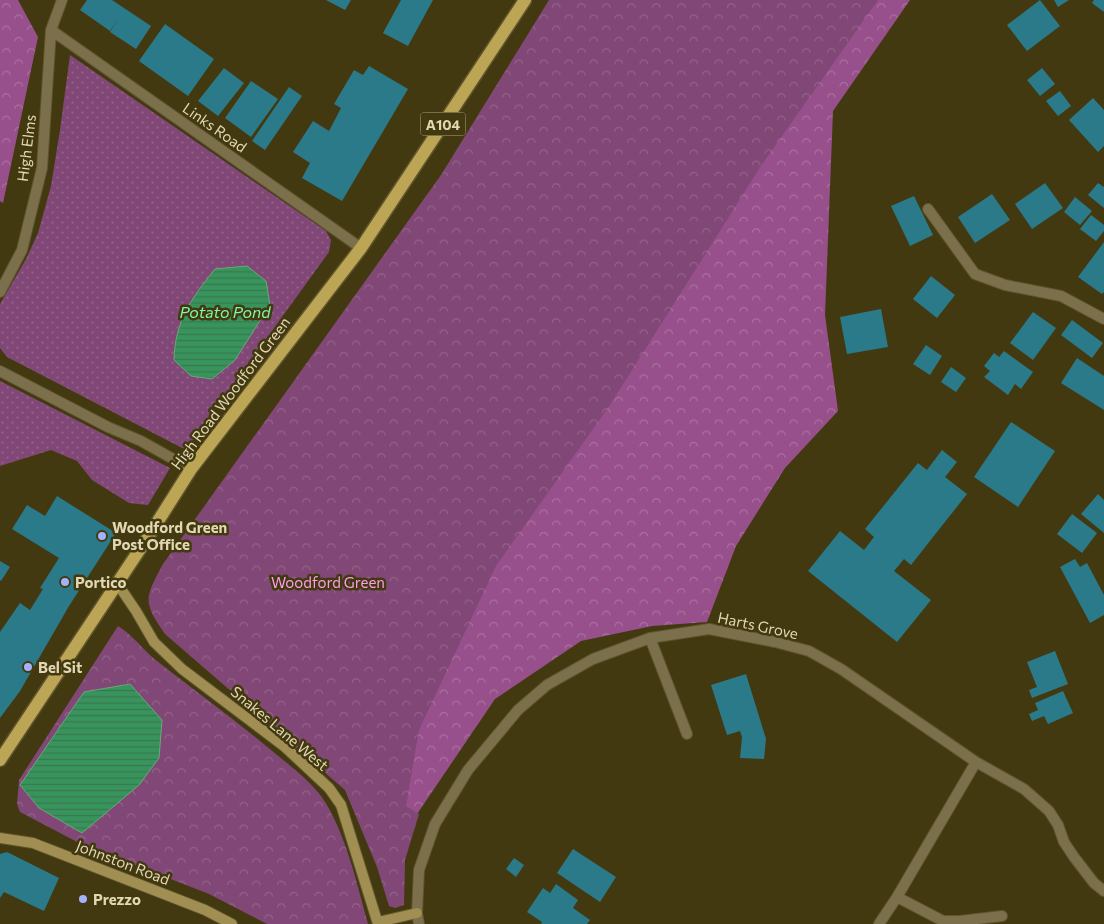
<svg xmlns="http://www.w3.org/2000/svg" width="1104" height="924" viewBox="0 0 1104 924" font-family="Commissioner,sans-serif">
	<defs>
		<pattern id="grass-dots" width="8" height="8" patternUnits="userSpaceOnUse" patternTransform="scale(1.25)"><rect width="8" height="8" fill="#814877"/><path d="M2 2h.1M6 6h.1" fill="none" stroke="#936288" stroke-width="1.8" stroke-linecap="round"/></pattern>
		<pattern id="forest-crowns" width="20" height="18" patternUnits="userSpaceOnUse" patternTransform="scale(1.25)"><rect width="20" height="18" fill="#97508b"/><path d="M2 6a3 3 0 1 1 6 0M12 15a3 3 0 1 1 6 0" fill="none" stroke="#aa719e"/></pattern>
		<pattern id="park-crowns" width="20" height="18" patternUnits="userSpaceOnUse" patternTransform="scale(1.25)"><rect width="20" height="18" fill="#814877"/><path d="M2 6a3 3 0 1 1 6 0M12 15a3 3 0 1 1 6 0" fill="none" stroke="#936288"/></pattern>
		<pattern id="water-rules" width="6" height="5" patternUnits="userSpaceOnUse" patternTransform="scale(1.25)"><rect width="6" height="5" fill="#37945c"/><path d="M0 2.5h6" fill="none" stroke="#3c774e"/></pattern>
	</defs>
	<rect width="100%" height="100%" fill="#433910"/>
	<path fill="url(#grass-dots)" d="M 70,55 L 326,231 L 331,240 L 329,252 L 186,450 L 7,357 L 0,348 L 0,304 L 26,259 L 38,233 L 51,186 L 60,130 Z
		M 0,381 L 170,468 L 148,505 L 129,503 L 92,480 L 77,461 L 51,450 L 0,466 Z"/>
	<path fill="url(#forest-crowns)" d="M 0,0 L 18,0 L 38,37 L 3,203 L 0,201 Z
		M 826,0 L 910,0 L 833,111 L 825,315 L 838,411 L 785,468 L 736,546 L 707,622 L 652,626 L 581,641 L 495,699 L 394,848 L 366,758 Z"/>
	<path fill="url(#park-crowns)" d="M 549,0 L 878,0 L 761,166 L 610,405 L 496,566 L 419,730 L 406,806 L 419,814 L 405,860 L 404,905 L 395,908 L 389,906 L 377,867 L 345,790 L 165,634 C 142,601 145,598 163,564 L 441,175 Z
		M 118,626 C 133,635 143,650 157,661 C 195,691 234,719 271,750 C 288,764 307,778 321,796 C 345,830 357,884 368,924 L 267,924 L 209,894 L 81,844 L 20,812 L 17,804 L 19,780 Z"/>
	<path fill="url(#water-rules)" stroke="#6aa876" d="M 247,266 L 266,281 L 270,305 L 235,360 L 212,379 L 191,376 L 174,360 C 175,321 191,299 215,269 Z
		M 130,684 L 162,720 L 159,758 L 139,785 L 82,833 L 39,808 L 20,785 L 84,692 Z"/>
	<path fill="#2b7a8a" d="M 87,0 L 112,0 L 151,26 L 136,49 L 110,32 L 118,19 L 110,31 L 80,10 Z
		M 326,0 L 351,0 L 345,10 Z
		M 401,0 L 433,0 L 408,46 L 383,33 Z
		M 1040,0 L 1060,26 L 1027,51 L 1007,25 Z
		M 1054,0 L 1069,0 L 1058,7 Z
		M 1094,0 L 1104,0 L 1104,12 L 1092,3 Z
		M 165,24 L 214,59 L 188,96 L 139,61 Z
		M 369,66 L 408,89 L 342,201 L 302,178 L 310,163 L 293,152 L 313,121 L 329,131 L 341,108 L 334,104 L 354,70 L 363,75 Z
		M 224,68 L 244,83 L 218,116 L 198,101 Z
		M 1042,68 L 1055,84 L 1040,96 L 1027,80 Z
		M 251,81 L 278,99 L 251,137 L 225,118 Z
		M 289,87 L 302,96 L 265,150 L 252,141 Z
		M 1060,91 L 1071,106 L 1058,116 L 1046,101 Z
		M 1093,98 L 1104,110 L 1104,146 L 1098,152 L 1069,120 Z
		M 1045,183 L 1063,208 L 1032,229 L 1015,204 Z
		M 1098,183 L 1104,187 L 1104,208 L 1088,195 Z
		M 992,194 L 1010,220 L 975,243 L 958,217 Z
		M 914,196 L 933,235 L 910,246 L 891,206 Z
		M 1075,197 L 1092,211 L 1080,225 L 1064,212 Z
		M 1091,215 L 1104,225 L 1104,231 L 1096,241 L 1080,229 Z
		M 1104,242 L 1104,292 L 1102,294 L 1078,277 Z
		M 931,276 L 955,295 L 937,318 L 913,299 Z
		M 881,309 L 888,347 L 847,354 L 840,317 Z
		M 1033,312 L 1056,328 L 1033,360 L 1010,343 Z
		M 1072,320 L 1103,343 L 1092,358 L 1061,335 Z
		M 926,345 L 942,356 L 930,375 L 913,364 Z
		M 1004,351 L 1033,372 L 1021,389 L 1015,384 L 1008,395 L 984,377 L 990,371 L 984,366 L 994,353 L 999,357 Z
		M 1077,358 L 1104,376 L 1104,410 L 1061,383 Z
		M 951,367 L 966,378 L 956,392 L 941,382 Z
		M 1011,422 L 1055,451 L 1018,507 L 974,477 Z
		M 942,450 L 957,462 L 945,477 L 967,494 L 911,565 L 904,559 L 894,571 L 931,600 L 897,642 L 808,571 L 840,531 L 864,550 L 874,537 L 865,529 L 918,463 L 927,470 Z
		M 1098,494 L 1104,500 L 1104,533 L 1081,514 Z
		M 57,496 L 116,533 L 69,606 L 20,691 L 0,718 L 0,632 L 20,603 L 30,610 L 43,589 L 40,588 L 59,558 L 12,529 L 27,505 L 45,516 Z
		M 1072,514 L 1097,533 L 1082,553 L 1057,534 Z
		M 1075,559 L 1080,567 L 1087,563 L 1104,595 L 1104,615 L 1090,623 L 1060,567 Z
		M 0,561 L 10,567 L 1,581 L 0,580 Z
		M 1055,651 L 1068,684 L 1032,698 L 1029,690 L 1037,687 L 1027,662 Z
		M 746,674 L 766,739 L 764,759 L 740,758 L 742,737 L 740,731 L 727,735 L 711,685 Z
		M 1063,691 L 1073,713 L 1048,724 L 1044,716 L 1032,721 L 1029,714 L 1038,710 L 1035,703 Z
		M 573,849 L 616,877 L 600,902 L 557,873 Z
		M 7,852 L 59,878 L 44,911 L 4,892 L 0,898 L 0,854 Z
		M 514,858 L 524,865 L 516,877 L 506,869 Z
		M 556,884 L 578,900 L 573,908 L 590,920 L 587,924 L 541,924 L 542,922 L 527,912 L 543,888 L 550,893 Z"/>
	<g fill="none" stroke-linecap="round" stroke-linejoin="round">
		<defs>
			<path id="street" d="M 51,30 L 361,248
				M 928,209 L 975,274 L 1005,285 L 1061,296 L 1104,319
				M 0,292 L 22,250 L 42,168 L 51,30 L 62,0
				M 0,371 L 108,427 L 141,441 L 191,469
				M 650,638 L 687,734
				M 897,897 L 943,921 L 960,921 L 1002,916
				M 419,924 L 417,913 L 419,870 L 435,824 L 468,770 L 518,710 L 547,685 L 593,659 L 650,638 L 709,629 L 775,642 L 809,651 L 841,669 L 976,762 L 1024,789 L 1049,811 L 1058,825 L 1064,842 L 1074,857 L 1094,883 L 1104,891
				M 879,924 L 897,897 L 976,762"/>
			<path id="secondary" d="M 117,583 L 136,611 L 154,642 L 182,669 L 285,747 L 329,788 L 341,805 L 378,924
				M 0,838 L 33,843 L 205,910 L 232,924
				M 378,922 L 417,913"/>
			<path id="primary" d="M 0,760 L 148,537 L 191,469 L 361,248 L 525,0"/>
		</defs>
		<use href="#street" stroke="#5f552d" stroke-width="12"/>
		<use href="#secondary" stroke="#5f552d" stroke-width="12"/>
		<use href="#primary" stroke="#5f552d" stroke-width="15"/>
		<use href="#street" stroke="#7b704b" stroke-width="10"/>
		<use href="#secondary" stroke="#a08e52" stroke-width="10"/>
		<use href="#primary" stroke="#bca555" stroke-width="12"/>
	</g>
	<g fill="#a2b2fd" stroke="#433910" stroke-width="2">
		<circle cx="102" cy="536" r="5"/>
		<circle cx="65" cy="582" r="5"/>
		<circle cx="28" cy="667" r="5"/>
		<circle cx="83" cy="899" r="5"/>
	</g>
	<g text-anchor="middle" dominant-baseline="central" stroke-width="5" stroke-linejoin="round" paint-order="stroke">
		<rect fill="#433910" stroke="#b2a881" stroke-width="1" x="420.5" y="112.5" width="45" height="23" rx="4"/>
		<g font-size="14" font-weight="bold" fill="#e1d7b2">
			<text x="443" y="124">A104</text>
		</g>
		<g font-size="15" fill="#e1d7b2" stroke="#433910">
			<text transform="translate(215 127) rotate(35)">Links Road</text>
			<text transform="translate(26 148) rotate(-83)">High Elms</text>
			<text transform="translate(230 393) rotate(-53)">High Road Woodford Green</text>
			<text transform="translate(758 625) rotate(12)">Harts Grove</text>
			<text transform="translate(280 728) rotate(40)">Snakes Lane West</text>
			<text transform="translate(123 862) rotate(21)">Johnston Road</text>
		</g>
		<g font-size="15" font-weight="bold" fill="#e1d7b2" stroke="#433910" text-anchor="start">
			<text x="112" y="527">Woodford Green<tspan x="112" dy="17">Post Office</tspan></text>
			<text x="75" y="582">Portico</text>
			<text x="38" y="667">Bel Sit</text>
			<text x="93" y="899">Prezzo</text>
		</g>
		<g font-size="15" fill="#fe9cec" stroke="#433910">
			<text x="328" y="582">Woodford Green</text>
		</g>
		<g font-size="16" font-style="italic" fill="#7ff7aa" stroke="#433910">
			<text x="225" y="311">Potato Pond</text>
		</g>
	</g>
</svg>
